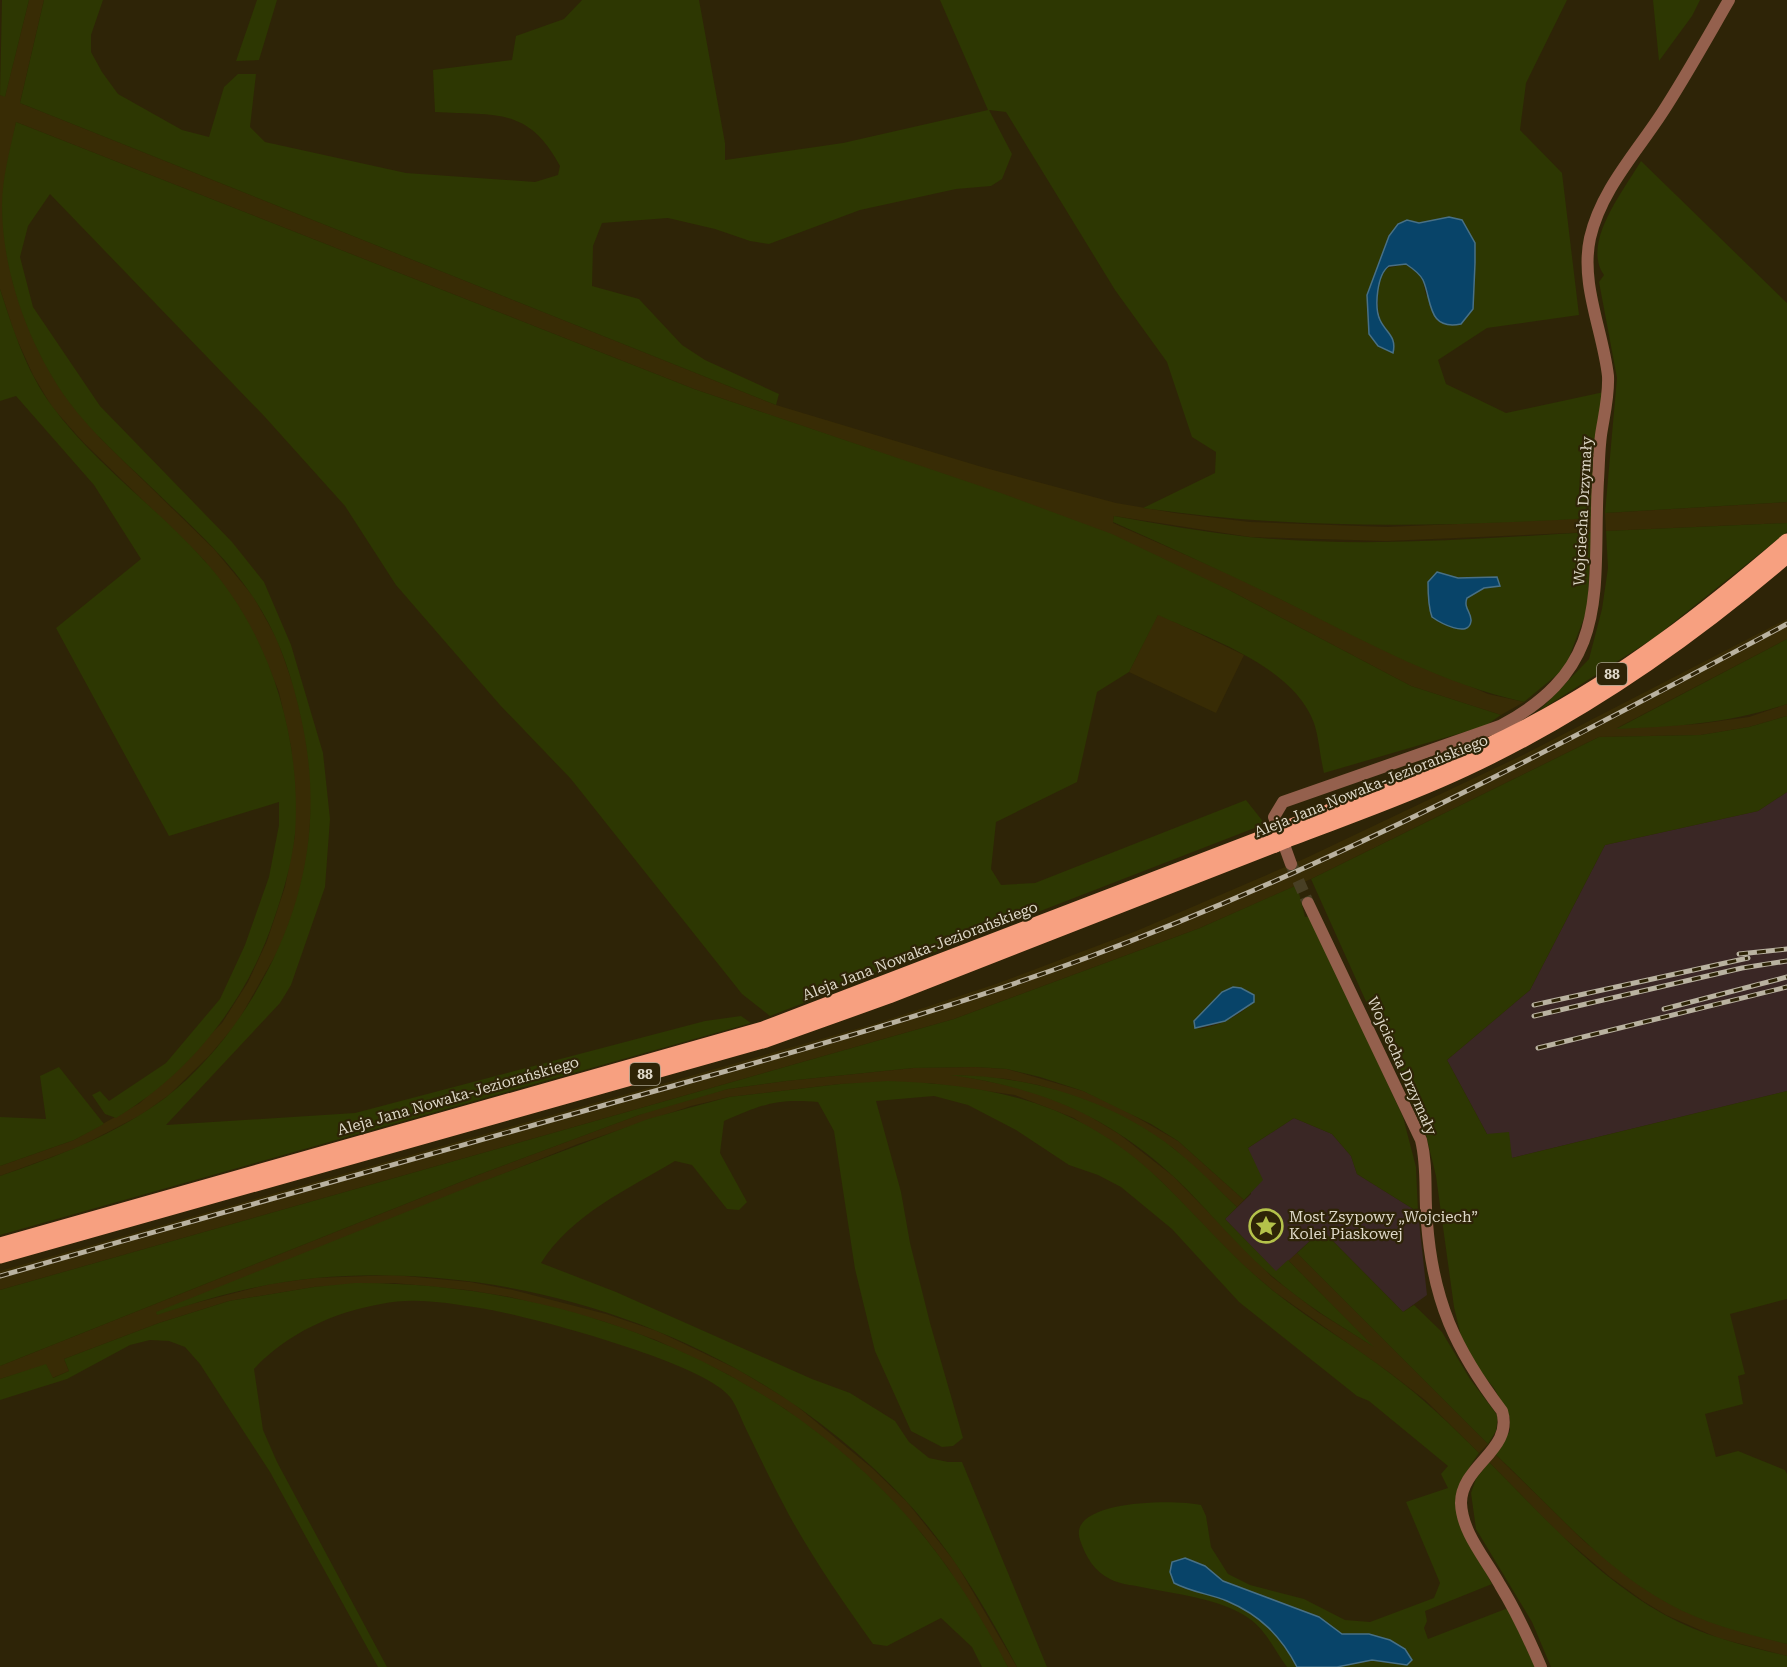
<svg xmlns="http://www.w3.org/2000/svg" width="1787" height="1667" viewBox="0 0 1787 1667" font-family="'Roboto Serif',serif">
	<rect width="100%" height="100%" fill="#2e2407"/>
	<path fill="#382c05" d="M 29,0 L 44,0 L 20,103 L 776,405 L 982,467 L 1116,503 L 1175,513 L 1250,522 L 1387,527 L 1592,518 L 1592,532 L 1386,541 L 1250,537 L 1114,516 L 1113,523 L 1236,577 L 1368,642 L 1488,694 L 1524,702 L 1501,715 L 1411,686 L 1229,590 L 873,450 L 694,389 L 16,122 L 2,206 L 4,234 L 13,283 L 30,331 L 100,438 L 214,549 L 253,596 L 277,639 L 294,687 L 309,746 L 312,795 L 308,852 L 298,902 L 284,940 L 237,1023 L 209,1056 L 169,1095 L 141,1115 L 79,1147 L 0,1176 L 0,1166 L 74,1140 L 140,1103 L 222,1023 L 248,982 L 267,941 L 285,887 L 295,835 L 295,797 L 291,747 L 279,692 L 259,644 L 239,608 L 204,560 L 83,442 L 52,407 L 33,375 L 15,335 L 0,289 L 0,95 L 5,96 Z
		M 1787,502 L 1787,523 L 1606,531 L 1605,513 Z
		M 1158,614 L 1244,655 L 1216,713 L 1129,672 Z
		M 1787,619 L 1787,639 L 1617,728 L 1698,724 L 1749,717 L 1787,704 L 1787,716 L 1749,727 L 1701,735 L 1599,737 L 1311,879 L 1200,928 L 954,1019 L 0,1290 L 0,1271 L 878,1023 L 996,984 L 1134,932 L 1306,858 L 1525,754 Z
		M 976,1067 L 1007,1069 L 1083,1091 L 1119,1107 L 1178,1141 L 1244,1200 L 1237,1207 L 1173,1148 L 1116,1114 L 1082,1099 L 1038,1085 L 1007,1079 L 956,1075 L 1026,1089 L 1081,1111 L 1119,1134 L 1173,1176 L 1272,1277 L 1318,1312 L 1371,1345 L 1288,1260 L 1297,1253 L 1488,1444 L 1479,1453 L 1425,1400 L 1390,1373 L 1276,1293 L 1239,1262 L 1161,1181 L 1137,1161 L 1074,1118 L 1015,1095 L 929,1083 L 840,1084 L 729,1097 L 691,1106 L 578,1144 L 156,1313 L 270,1284 L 314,1278 L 394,1275 L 470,1282 L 513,1290 L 606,1314 L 657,1331 L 737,1369 L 792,1402 L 872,1468 L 907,1502 L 956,1563 L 1017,1667 L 1008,1667 L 948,1568 L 923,1535 L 867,1476 L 827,1442 L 785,1409 L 727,1374 L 656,1340 L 602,1321 L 510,1297 L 467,1290 L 394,1283 L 314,1287 L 229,1301 L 159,1323 L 64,1359 L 69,1371 L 52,1378 L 46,1365 L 0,1379 L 0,1366 L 478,1175 L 668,1104 L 728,1089 L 786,1081 L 913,1068 Z
		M 1495,1454 L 1585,1542 L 1647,1590 L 1700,1618 L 1787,1644 L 1787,1656 L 1718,1638 L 1666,1615 L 1643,1601 L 1610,1577 L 1556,1531 L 1489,1462 Z"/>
	<path fill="#3a2725" d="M 1787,792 L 1787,1091 L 1512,1158 L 1487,1134 L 1447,1060 L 1530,990 L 1605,845 L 1758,811 Z
		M 1294,1118 L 1332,1134 L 1351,1156 L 1357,1174 L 1418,1212 L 1427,1295 L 1403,1312 L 1322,1230 L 1276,1272 L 1225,1219 L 1251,1194 L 1248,1148 Z"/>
	<path fill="#2d3702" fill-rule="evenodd" d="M 2,0 L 29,0 L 5,97 L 0,95 Z
		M 44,0 L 103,0 L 91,35 L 91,52 L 102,72 L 118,94 L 182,130 L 209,137 L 224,87 L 238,74 L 256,74 L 250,127 L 265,142 L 406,173 L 535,182 L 558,175 L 560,166 C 528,106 495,116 435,112 L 433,70 L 512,60 L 516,36 L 564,19 L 582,0 L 699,0 L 725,143 L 725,160 L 843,143 L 988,110 L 940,0 L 1567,0 L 1526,83 L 1520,130 L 1562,173 L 1579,315 L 1487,328 L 1438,360 L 1446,384 L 1506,413 L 1604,392 L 1592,518 C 1441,527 1293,530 1143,508 L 1215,473 L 1216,452 L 1192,437 L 1167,362 L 1115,290 L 1006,112 L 989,110 L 1012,154 L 1002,179 L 991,186 L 956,189 L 860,210 L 769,244 L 750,241 L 715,229 L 668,218 L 602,223 L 593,246 L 592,286 L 639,299 L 682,345 L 705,360 L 779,394 L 776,405 L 20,103 ZM 1407,220 L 1419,223 L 1462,220 L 1475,243 L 1473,309 L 1426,295 L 1422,277 L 1406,264 L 1384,269 C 1377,285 1376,303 1380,319 L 1367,295 L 1389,236 Z
		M 257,0 L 277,0 L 259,60 L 236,61 Z
		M 1653,0 L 1700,0 L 1692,16 L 1659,61 Z
		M 16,122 L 694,389 L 1001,493 L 1112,534 L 1229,590 L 1411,686 L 1501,715 L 1485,726 L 1324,773 C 1320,757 1319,738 1314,723 C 1293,666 1208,638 1158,615 L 1129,672 L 1097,692 L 1077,782 L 996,822 L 991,869 L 1001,885 L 1035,883 L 1246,800 L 1265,824 L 770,1016 L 742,994 L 571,779 L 500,705 L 396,585 L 345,506 L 265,417 L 50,194 L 28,226 L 20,257 L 33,307 L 100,406 L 232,542 L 264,582 L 291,645 L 323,753 L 330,819 L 325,887 L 291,985 L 280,1003 L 166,1125 L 355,1113 L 705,1021 L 741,1016 L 751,1023 L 0,1235 L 0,1176 C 58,1156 115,1135 165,1098 C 199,1072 229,1036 251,1000 C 308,907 325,811 298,705 C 289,667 275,629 253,597 C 225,555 186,521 151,487 C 123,460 92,433 69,402 C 30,349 2,273 2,206 C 2,178 10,150 16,122 Z
		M 1641,161 L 1787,303 L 1787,502 L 1605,513 L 1617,378 L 1599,282 L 1604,275 C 1581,243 1624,190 1641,161 Z
		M 0,289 C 13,329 26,371 52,406 C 92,461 156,507 202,558 C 269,630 302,736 295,834 C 292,862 284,890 275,916 C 248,1000 192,1072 116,1118 L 105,1114 L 92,1095 L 100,1091 L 109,1101 L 166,1063 L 220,999 L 245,945 L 269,877 L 279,825 L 279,802 L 169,836 L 56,628 L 141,559 L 94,485 L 16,396 L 0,401 Z
		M 1114,516 C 1159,524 1204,532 1249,537 C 1363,548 1478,539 1592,532 L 1587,610 L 1565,668 L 1524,702 C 1443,684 1370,644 1296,607 C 1236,577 1175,550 1113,522 Z
		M 1787,523 L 1787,532 L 1654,638 L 1539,711 L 1589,659 L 1602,609 L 1608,568 L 1606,531 Z
		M 1787,639 L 1787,704 C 1731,723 1675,727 1616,729 Z
		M 1787,716 L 1787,792 L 1758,811 L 1605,845 L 1530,990 L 1447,1060 L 1487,1134 L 1509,1132 L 1512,1158 L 1787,1091 L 1787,1299 L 1730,1314 L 1745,1374 L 1738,1376 L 1743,1404 L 1705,1414 L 1716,1457 L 1738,1451 L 1785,1470 L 1787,1474 L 1787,1644 C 1747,1634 1705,1624 1669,1604 C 1601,1567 1551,1506 1495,1454 L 1510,1431 L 1510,1418 L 1494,1388 L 1475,1365 L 1461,1336 L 1454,1307 L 1436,1176 L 1426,1135 L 1311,879 L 1599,737 L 1701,735 L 1749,727 Z
		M 1297,885 L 1305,917 L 1310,916 L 1403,1117 L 1416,1167 L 1418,1212 L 1357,1174 L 1351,1156 L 1332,1134 L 1294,1118 L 1248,1148 L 1263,1180 L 1244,1200 L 1178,1141 L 1151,1124 L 1083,1091 L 1040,1077 L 1007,1069 L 976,1067 L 913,1068 L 786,1081 L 728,1089 L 639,1115 L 478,1175 L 0,1366 L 0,1290 L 954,1019 L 1200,928 ZM 1254,995 L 1254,1002 C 1238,1016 1220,1026 1198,1029 Z
		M 59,1067 L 104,1124 L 74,1140 L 0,1166 L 0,1117 L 46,1119 L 40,1076 Z
		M 950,1075 C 1028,1075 1111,1100 1173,1148 C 1196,1166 1216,1187 1237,1207 L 1225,1219 L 1276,1271 L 1288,1260 L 1374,1347 C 1339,1325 1304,1304 1273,1277 C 1237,1247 1208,1209 1174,1177 C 1108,1115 1038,1087 950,1075 Z
		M 888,1081 C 997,1085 1081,1103 1162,1182 C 1200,1219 1234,1260 1276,1293 C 1312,1322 1354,1345 1391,1374 C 1423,1398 1451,1425 1479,1453 C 1438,1508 1464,1532 1492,1584 L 1425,1611 L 1427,1621 L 1424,1628 L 1428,1639 L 1508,1608 L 1535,1667 L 1337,1667 L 1372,1660 L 1407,1665 L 1369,1634 L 1342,1634 L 1319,1617 L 1223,1581 L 1205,1566 L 1185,1558 L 1174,1583 C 1191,1592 1210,1594 1227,1601 C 1260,1615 1281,1636 1297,1667 L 1287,1667 C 1274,1650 1266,1629 1247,1617 C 1218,1598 1175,1594 1141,1587 C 1132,1585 1119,1584 1110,1579 C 1094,1571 1086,1557 1080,1540 C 1066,1499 1177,1499 1201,1505 L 1206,1516 L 1211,1547 L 1228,1574 L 1250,1585 L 1304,1599 L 1345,1620 L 1370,1622 L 1434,1598 L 1440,1583 L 1406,1502 L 1448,1488 L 1441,1474 L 1448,1466 L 1369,1401 L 1357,1396 L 1239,1302 L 1172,1229 L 1121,1187 L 1098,1175 L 1069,1165 L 1016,1130 L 968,1105 L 934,1096 L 876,1101 L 901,1192 L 910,1243 L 930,1323 L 963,1438 L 953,1446 L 942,1447 L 911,1431 L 875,1351 L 855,1269 L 834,1131 L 818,1102 C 775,1098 762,1105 724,1121 L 720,1153 L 747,1202 L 739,1210 L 727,1209 L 692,1165 L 675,1161 C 628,1189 571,1215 541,1263 L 616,1292 L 812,1379 L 850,1393 L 895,1421 L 909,1442 L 929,1458 L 948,1462 L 962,1462 L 1047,1667 L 1017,1667 C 986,1608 952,1551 907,1502 C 761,1343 530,1259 316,1278 C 261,1283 209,1298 157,1315 L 156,1312 L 481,1182 L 648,1119 L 729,1097 L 840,1084 Z
		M 1322,1230 L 1403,1312 L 1414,1305 L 1442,1332 L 1470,1379 L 1498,1416 L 1496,1431 L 1488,1444 L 1297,1253 Z
		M 355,1283 C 555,1282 761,1357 898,1506 C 942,1554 978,1610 1008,1667 L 982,1667 L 972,1647 L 941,1618 L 887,1646 L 873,1644 C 843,1602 814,1560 789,1515 C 774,1487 760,1458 746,1429 C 741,1419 737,1406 730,1397 C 705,1363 526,1315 480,1308 C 447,1303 414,1297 381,1304 C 334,1312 286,1334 254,1369 L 263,1430 L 277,1462 L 387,1667 L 378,1667 L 270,1472 L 200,1364 L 185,1347 L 169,1341 L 150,1340 L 130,1345 L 67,1379 L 0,1400 L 0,1379 L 46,1364 L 53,1378 L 69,1371 L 64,1359 L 159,1323 L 229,1301 L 314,1287 Z
		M 1489,1462 C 1544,1517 1596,1577 1665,1615 C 1703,1636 1746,1646 1787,1656 L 1787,1667 L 1551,1667 L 1532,1622 L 1476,1529 L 1471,1493 L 1476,1479 Z"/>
	<path fill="#084469" stroke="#487086" stroke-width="1.5" d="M 1449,217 L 1462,220 L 1475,243 L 1475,263 L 1473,309 L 1461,324 C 1427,331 1432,300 1423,280 C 1420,274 1412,268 1406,264 L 1389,266 C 1377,274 1374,307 1380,320 C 1386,333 1397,336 1393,353 L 1378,346 L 1369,334 L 1367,295 L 1389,236 L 1398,224 L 1407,220 L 1419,223 Z
		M 1437,572 L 1458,578 L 1497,577 L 1500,586 L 1484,588 L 1467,598 C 1463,608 1472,613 1471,621 C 1469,639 1439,622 1432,617 C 1429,609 1428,591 1428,582 Z
		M 1233,987 L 1241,988 L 1254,995 L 1254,1002 L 1225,1021 L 1195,1028 L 1194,1021 L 1222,992 Z
		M 1185,1558 L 1205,1566 L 1223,1581 L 1319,1617 L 1342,1634 L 1369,1634 L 1390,1640 L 1405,1649 L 1412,1660 L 1407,1665 L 1372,1660 L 1337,1667 L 1297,1667 C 1281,1636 1260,1615 1227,1601 C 1210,1594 1191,1592 1174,1583 L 1170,1572 L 1172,1562 Z"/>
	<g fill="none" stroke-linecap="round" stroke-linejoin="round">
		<path stroke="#483f24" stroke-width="12" stroke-dasharray="12 6" stroke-linecap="butt" d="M 1291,864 L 1308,903"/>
		<path stroke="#94604d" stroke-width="12" d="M 1291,864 L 1274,817 L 1283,802 L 1500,726 C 1614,666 1592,589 1598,480 C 1599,465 1599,450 1601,435 C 1604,415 1609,396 1608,376 C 1603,331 1580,284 1590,238 C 1601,190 1636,153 1662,113 C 1686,76 1707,38 1729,0
			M 1308,903 L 1421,1140 C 1428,1168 1424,1195 1427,1223 C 1433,1301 1455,1349 1502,1411 C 1514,1450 1461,1465 1461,1503 C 1462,1533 1486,1559 1500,1585 C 1516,1611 1529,1639 1541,1667"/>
		<path stroke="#f7a080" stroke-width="15" d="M 1283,829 C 1367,797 1451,766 1531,724 C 1624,675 1708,609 1787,541
			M 1287,840 C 1347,817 1408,796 1465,769 C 1583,714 1688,641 1787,556
			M 0,1245 L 763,1029 L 1272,834
			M 0,1256 L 766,1040 L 889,996 L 1275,845"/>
		<defs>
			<path id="rail" d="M 1739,954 L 1787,949
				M 1534,1005 L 1748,958
				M 1664,1009 L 1787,977
				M 1534,1016 L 1742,968 L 1787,961
				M 1538,1048 L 1787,987
				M 0,1276 C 206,1217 412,1159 619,1101 C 776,1057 933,1015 1086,958 C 1329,868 1559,746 1787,624"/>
		</defs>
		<use href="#rail" stroke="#b9b2a0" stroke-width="5"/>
		<use href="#rail" stroke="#2e2407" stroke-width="3" stroke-dasharray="9" stroke-linecap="butt"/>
		<path stroke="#f7a080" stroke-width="15" d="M 1272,834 L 1283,829
			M 1275,845 L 1287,840"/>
	</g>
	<defs>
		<symbol id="sight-ring" viewBox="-11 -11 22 22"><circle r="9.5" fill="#2e2407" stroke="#b4c24a" stroke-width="1.5"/><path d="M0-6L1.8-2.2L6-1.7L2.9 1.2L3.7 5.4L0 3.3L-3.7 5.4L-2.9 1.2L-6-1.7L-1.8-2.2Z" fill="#b4c24a"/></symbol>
	</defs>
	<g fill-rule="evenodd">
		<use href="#sight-ring" x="1247" y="1207" width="38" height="38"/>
	</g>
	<g text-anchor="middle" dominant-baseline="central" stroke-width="4.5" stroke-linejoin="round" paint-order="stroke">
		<g fill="#2e2407" stroke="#a9a28e" stroke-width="1.5">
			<rect x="1597" y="663" width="30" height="22" rx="4.5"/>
			<rect x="630" y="1063" width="30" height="22" rx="4.5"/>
		</g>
		<g font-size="14" font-weight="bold" fill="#ded8c8">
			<text x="1612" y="674">88</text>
			<text x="645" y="1074">88</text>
		</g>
		<g font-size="15" fill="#ded8c8" stroke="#2e2407">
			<text transform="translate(1583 511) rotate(-87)">Wojciecha Drzymały</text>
			<text transform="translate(1371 786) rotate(-22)">Aleja Jana Nowaka-Jeziorańskiego</text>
			<text transform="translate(920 951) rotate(-21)">Aleja Jana Nowaka-Jeziorańskiego</text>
			<text transform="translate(1402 1066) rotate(66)">Wojciecha Drzymały</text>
			<text transform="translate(458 1096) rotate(-16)">Aleja Jana Nowaka-Jeziorańskiego</text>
		</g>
		<g font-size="15" fill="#ded8c8" stroke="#2e2407" text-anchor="start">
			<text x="1289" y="1217">Most Zsypowy „Wojciech”<tspan x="1289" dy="17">Kolei Piaskowej</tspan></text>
		</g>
	</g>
</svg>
